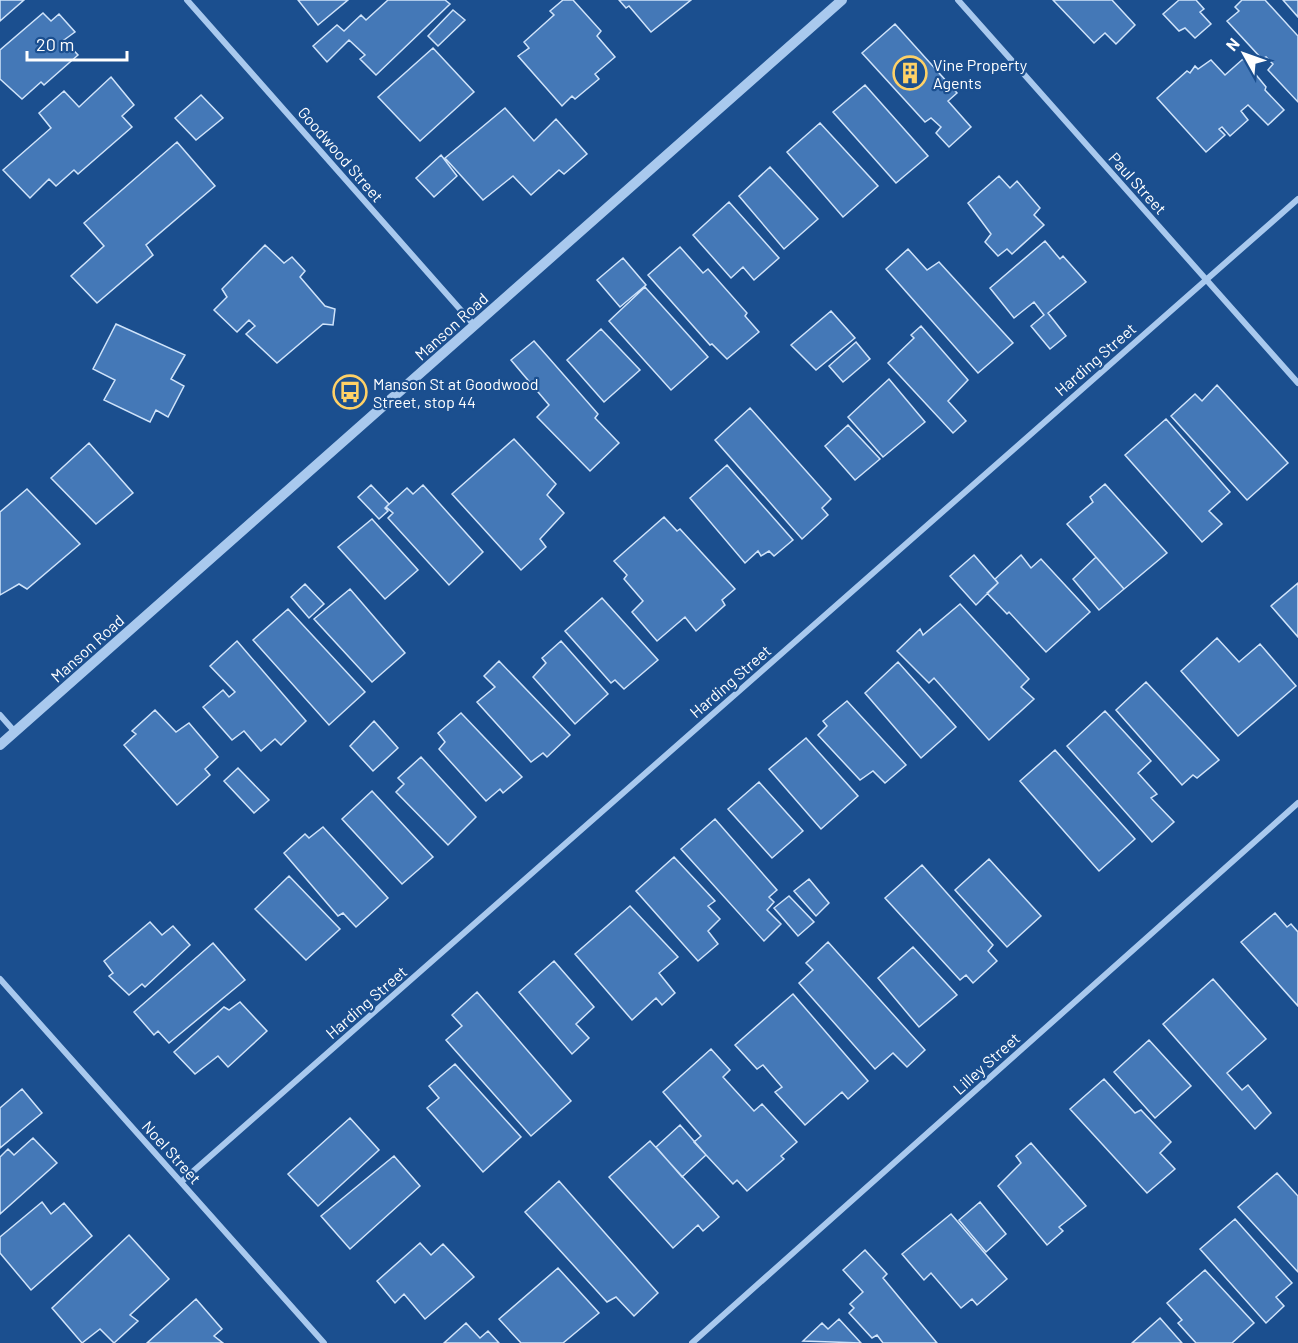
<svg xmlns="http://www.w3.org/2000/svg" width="1298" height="1343" viewBox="0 0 1298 1343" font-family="Barlow,sans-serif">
	<rect width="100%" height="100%" fill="#1b4f8f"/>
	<path fill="#4478b7" stroke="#cfe3fa" stroke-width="1.5" d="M 0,0 L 24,0 L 0,21 Z
		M 298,0 L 348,0 L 318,25 Z
		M 388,0 L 445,0 L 450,4 L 376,75 L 360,59 L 365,55 L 349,40 L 327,62 L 313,46 L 337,25 L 344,31 L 361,15 L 366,20 Z
		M 563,0 L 573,0 L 601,31 L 597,36 L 615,57 L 595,74 L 599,79 L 575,99 L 572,96 L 562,106 L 518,56 L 529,48 L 524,42 L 554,15 L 550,11 Z
		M 619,0 L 691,0 L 651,32 L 629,6 L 626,8 Z
		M 1053,0 L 1112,0 L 1135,25 L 1116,44 L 1105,33 L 1094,43 Z
		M 1179,0 L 1196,0 L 1204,9 L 1200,12 L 1211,24 L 1195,38 L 1185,28 L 1179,31 L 1163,14 Z
		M 1242,0 L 1265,0 L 1298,36 L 1298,102 L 1268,70 L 1273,64 L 1266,57 L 1262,59 L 1227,21 L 1239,11 L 1235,7 Z
		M 1283,0 L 1298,0 L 1298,17 Z
		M 453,10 L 465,20 L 438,46 L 428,36 Z
		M 43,13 L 51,21 L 59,14 L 75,32 L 64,40 L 78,55 L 44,85 L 41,82 L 22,99 L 0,79 L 0,50 Z
		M 895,24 L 957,93 L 948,101 L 971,127 L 949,147 L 936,133 L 941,127 L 931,118 L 925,122 L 862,53 Z
		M 433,48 L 474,92 L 420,141 L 378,97 Z
		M 1243,59 L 1266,87 L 1265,90 L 1284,110 L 1268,125 L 1248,105 L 1241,111 L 1248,120 L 1230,136 L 1222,127 L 1219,129 L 1225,135 L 1206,152 L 1157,98 L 1187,71 L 1190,73 L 1195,66 L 1198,69 L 1211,60 L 1225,75 Z
		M 111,77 L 134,105 L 122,116 L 132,127 L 78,174 L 74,170 L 56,186 L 49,179 L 30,198 L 3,170 L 51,128 L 39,113 L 64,91 L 79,107 Z
		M 865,85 L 928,156 L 896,183 L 833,112 Z
		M 201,95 L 223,118 L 196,140 L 175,118 Z
		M 505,108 L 534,141 L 556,119 L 587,154 L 564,174 L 559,170 L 531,195 L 513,176 L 483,200 L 445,158 Z
		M 820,123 L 878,186 L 843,217 L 787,152 Z
		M 177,142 L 215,186 L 146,245 L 153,255 L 97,303 L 71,276 L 104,246 L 84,223 Z
		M 441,155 L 457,176 L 434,197 L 416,178 Z
		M 770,167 L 818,219 L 784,249 L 739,196 Z
		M 999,176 L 1010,188 L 1017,181 L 1040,208 L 1034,215 L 1044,225 L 1012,254 L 1007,249 L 998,256 L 985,242 L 991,234 L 968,203 Z
		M 729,202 L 779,258 L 754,280 L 743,267 L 731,278 L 693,235 Z
		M 1045,241 L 1060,259 L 1063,256 L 1086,282 L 1048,313 L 1066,336 L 1050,349 L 1031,326 L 1044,315 L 1034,302 L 1014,318 L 990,288 Z
		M 265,245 L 284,263 L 292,257 L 305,271 L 300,277 L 325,306 L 335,309 L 333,325 L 323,324 L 277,363 L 246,334 L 255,326 L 249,320 L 237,332 L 214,310 L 227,297 L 222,289 Z
		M 680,247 L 703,273 L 708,269 L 747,313 L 745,316 L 759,332 L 727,359 L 712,344 L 710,345 L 648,275 Z
		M 908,249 L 927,270 L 939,262 L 1013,343 L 978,373 L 886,269 Z
		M 623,258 L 646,285 L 620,307 L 597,280 Z
		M 645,287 L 708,357 L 671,390 L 609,321 Z
		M 831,311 L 855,338 L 816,370 L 791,345 Z
		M 116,324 L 185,355 L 171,379 L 184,386 L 168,417 L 156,410 L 150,422 L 104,400 L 115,380 L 93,369 Z
		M 921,326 L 968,380 L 948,401 L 966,421 L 953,433 L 888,363 L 914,338 L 911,335 Z
		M 601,329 L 640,370 L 604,402 L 567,360 Z
		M 534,341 L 598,414 L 595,418 L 619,443 L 590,471 L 537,417 L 549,405 L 511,360 Z
		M 856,342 L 870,359 L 843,382 L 829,366 Z
		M 889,379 L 925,422 L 883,457 L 848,417 Z
		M 1217,385 L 1288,463 L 1247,500 L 1171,416 L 1195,394 L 1202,401 Z
		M 750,408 L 831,499 L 822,508 L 828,515 L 802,539 L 715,440 Z
		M 1166,419 L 1230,492 L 1209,511 L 1222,524 L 1202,542 L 1125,455 Z
		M 848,425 L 880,459 L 855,480 L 825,446 Z
		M 514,439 L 556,484 L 547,495 L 564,513 L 540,539 L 546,547 L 521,570 L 452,494 Z
		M 89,443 L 133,493 L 96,524 L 51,478 Z
		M 727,465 L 793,540 L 774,556 L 769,551 L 761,556 L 758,551 L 745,563 L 690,498 Z
		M 1105,484 L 1167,553 L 1124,589 L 1067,524 L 1093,502 L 1090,497 Z
		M 371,485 L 389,504 L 385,508 L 388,511 L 379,519 L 358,497 Z
		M 423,485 L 483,552 L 449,585 L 388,518 L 393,513 L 386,507 L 407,488 L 413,494 Z
		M 27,489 L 80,544 L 27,589 L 19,584 L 0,595 L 0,512 Z
		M 664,517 L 677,531 L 680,529 L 735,589 L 722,600 L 725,605 L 696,631 L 685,617 L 657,641 L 632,612 L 643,601 L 624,579 L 627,575 L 614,561 Z
		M 372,519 L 418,570 L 385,599 L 338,547 Z
		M 974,555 L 998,583 L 976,605 L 950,576 Z
		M 1021,555 L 1031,568 L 1041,559 L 1090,612 L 1046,652 L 1009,612 L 1007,614 L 987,593 L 998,583 L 995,579 Z
		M 1096,557 L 1124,589 L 1099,610 L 1073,579 Z
		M 1298,583 L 1298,637 L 1271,606 Z
		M 305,584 L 324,604 L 309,618 L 291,597 Z
		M 350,589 L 405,653 L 372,682 L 314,619 Z
		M 602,598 L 658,660 L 624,689 L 615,680 L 611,683 L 565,631 Z
		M 960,604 L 1029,679 L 1021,687 L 1034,699 L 989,740 L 934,678 L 929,683 L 897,651 L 920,629 L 923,635 Z
		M 288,609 L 365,692 L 329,725 L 253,640 Z
		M 1217,638 L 1239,662 L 1260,644 L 1296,686 L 1238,736 L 1181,671 Z
		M 237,641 L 306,721 L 281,745 L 275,739 L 261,751 L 244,731 L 232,740 L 203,707 L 223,690 L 229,697 L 235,692 L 210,666 Z
		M 561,641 L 608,694 L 575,724 L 533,677 L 546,663 L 542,658 Z
		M 499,661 L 570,735 L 547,757 L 543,753 L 531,762 L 477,702 L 495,687 L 484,676 Z
		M 898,662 L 956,727 L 921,758 L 865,693 Z
		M 1146,682 L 1219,760 L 1197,778 L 1193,775 L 1182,785 L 1116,710 Z
		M 847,701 L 906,765 L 885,783 L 873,771 L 860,780 L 818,735 L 827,726 L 823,721 Z
		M 155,710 L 176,732 L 189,723 L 218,757 L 205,769 L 210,775 L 177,805 L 124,745 L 136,734 L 132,731 Z
		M 1105,711 L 1151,761 L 1138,773 L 1157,794 L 1151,798 L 1174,822 L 1152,842 L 1067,746 Z
		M 461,713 L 522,777 L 503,793 L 500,789 L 486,801 L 439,749 L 445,742 L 438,733 Z
		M 374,721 L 398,748 L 373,771 L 350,746 Z
		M 806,738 L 858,796 L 821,829 L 769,769 Z
		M 1055,750 L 1135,839 L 1099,871 L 1020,781 Z
		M 421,757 L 476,817 L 448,845 L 396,792 L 404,784 L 398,778 Z
		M 238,768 L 269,800 L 254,813 L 224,781 Z
		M 759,782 L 803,831 L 772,858 L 728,809 Z
		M 372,791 L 433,857 L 402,884 L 342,819 Z
		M 715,819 L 777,890 L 769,897 L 774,902 L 767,910 L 781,924 L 764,941 L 681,849 Z
		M 323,827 L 388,898 L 356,927 L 343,913 L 338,916 L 284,853 L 305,834 L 309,838 Z
		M 674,857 L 715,901 L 708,906 L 720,919 L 708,931 L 718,944 L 698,961 L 636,891 Z
		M 989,859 L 1041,916 L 1007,947 L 955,890 Z
		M 922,865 L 993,945 L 988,951 L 997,961 L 973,983 L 966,975 L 960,980 L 885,898 Z
		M 289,876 L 340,929 L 306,960 L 255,909 Z
		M 809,879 L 829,903 L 816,916 L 794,891 Z
		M 789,896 L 814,922 L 798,936 L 774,908 Z
		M 630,906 L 678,957 L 659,973 L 675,993 L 662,1005 L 656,998 L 632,1020 L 575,954 Z
		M 1275,913 L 1287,927 L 1291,924 L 1298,932 L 1298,1006 L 1241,942 Z
		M 150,922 L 162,935 L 173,926 L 190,945 L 145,987 L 142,984 L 129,995 L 109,976 L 113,973 L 104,961 Z
		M 828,942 L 925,1050 L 907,1067 L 893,1053 L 875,1069 L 799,983 L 813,970 L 806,963 Z
		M 213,943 L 245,980 L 169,1043 L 158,1031 L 154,1035 L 134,1012 Z
		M 913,947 L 957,995 L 919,1027 L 878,978 Z
		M 554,961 L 594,1007 L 576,1024 L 589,1038 L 572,1054 L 519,992 Z
		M 1213,979 L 1266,1039 L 1227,1073 L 1242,1090 L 1248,1085 L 1271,1113 L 1255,1129 L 1163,1024 Z
		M 477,992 L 571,1101 L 531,1136 L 446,1040 L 462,1026 L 452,1015 Z
		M 793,994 L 868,1081 L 848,1099 L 842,1092 L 805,1125 L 775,1092 L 782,1087 L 763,1065 L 757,1069 L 735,1045 Z
		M 240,1002 L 267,1031 L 228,1067 L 218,1056 L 195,1074 L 174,1052 L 224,1007 L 229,1010 Z
		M 1149,1040 L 1191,1086 L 1155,1118 L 1114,1072 Z
		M 711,1049 L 730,1070 L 723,1077 L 754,1111 L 762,1104 L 797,1142 L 781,1156 L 784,1159 L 747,1191 L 737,1180 L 733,1184 L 694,1142 L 701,1136 L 663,1092 Z
		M 455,1064 L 521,1137 L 483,1172 L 427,1108 L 439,1098 L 429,1086 Z
		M 1104,1079 L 1135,1113 L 1141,1110 L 1171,1142 L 1160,1153 L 1175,1169 L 1147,1193 L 1070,1109 Z
		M 22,1089 L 42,1113 L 0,1148 L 0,1108 Z
		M 350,1118 L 379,1150 L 318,1206 L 288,1174 Z
		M 680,1125 L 706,1155 L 682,1177 L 656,1147 Z
		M 33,1138 L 57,1163 L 0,1214 L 0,1157 L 8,1149 L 14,1155 Z
		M 650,1141 L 719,1217 L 703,1231 L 698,1225 L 673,1248 L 609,1177 Z
		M 1031,1143 L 1086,1206 L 1059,1227 L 1063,1231 L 1047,1245 L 998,1186 L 1021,1163 L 1016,1156 Z
		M 394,1156 L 420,1186 L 350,1249 L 321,1216 Z
		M 1277,1173 L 1298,1196 L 1298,1272 L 1238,1207 Z
		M 559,1181 L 658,1293 L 634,1316 L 616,1297 L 607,1302 L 525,1212 Z
		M 42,1202 L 51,1214 L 64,1203 L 92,1236 L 31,1290 L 0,1253 L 0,1237 Z
		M 980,1202 L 1006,1234 L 986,1252 L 959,1220 Z
		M 951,1214 L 1007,1279 L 977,1305 L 972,1299 L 961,1308 L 931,1273 L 924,1280 L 902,1254 Z
		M 1235,1219 L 1292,1283 L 1276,1297 L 1284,1306 L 1266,1323 L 1200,1249 Z
		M 129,1235 L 169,1279 L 130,1315 L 138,1321 L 114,1343 L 100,1329 L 82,1343 L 52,1308 Z
		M 420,1243 L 431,1255 L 443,1244 L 474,1277 L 425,1319 L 404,1294 L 395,1303 L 377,1281 Z
		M 865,1250 L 887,1274 L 883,1278 L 937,1343 L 883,1343 L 877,1335 L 872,1338 L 849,1313 L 854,1308 L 850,1304 L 863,1292 L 843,1270 Z
		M 558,1268 L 599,1313 L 563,1343 L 521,1343 L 499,1319 Z
		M 1205,1270 L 1254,1323 L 1232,1343 L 1196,1343 L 1178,1323 L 1182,1320 L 1167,1303 Z
		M 196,1299 L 222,1329 L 214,1336 L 223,1343 L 147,1343 Z
		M 1160,1318 L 1182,1343 L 1132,1343 Z
		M 839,1319 L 861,1343 L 803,1341 L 822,1323 L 828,1329 Z
		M 466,1323 L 480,1338 L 488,1331 L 499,1343 L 444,1343 Z"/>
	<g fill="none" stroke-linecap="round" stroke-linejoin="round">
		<path stroke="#a9c9ee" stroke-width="6" d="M 187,0 L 474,325
			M 958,0 L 1298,383
			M 0,715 L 15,732
			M 0,979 L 324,1343
			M 181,1182 L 1298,199
			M 692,1343 L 1298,803"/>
		<path stroke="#a9c9ee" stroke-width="10" d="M 0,745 L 842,0"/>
	</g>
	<defs>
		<symbol id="building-ring" viewBox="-11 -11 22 22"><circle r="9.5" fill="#1b4f8f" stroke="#ffd166" stroke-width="1.5"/><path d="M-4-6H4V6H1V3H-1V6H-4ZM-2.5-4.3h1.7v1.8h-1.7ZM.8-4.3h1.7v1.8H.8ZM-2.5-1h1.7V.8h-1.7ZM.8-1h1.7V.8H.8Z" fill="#ffd166"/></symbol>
		<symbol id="bus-ring" viewBox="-11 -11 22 22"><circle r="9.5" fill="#1b4f8f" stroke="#ffd166" stroke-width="1.5"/><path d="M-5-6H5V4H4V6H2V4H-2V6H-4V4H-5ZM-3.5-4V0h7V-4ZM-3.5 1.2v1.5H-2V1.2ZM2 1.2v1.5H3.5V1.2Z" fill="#ffd166"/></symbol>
	</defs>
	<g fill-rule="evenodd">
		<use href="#building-ring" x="891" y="54" width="38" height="38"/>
		<use href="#bus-ring" x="331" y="373" width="38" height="38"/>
	</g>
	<g text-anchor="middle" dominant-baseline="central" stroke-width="4.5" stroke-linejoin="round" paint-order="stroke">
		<g font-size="16" fill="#fff" stroke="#1b4f8f" text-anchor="start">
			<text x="933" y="64">Vine Property<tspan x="933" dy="18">Agents</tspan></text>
			<text x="373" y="383">Manson St at Goodwood<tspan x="373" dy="18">Street, stop 44</tspan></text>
		</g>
		<g font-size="16" fill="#fff" stroke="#1b4f8f">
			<text transform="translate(341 154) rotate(49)">Goodwood Street</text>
			<text transform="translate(1138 183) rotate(48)">Paul Street</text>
			<text transform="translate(451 326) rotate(-42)">Manson Road</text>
			<text transform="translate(1095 359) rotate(-41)">Harding Street</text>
			<text transform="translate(87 648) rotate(-42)">Manson Road</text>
			<text transform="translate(730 681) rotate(-41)">Harding Street</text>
			<text transform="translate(366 1002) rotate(-41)">Harding Street</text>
			<text transform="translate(986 1063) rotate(-42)">Lilley Street</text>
			<text transform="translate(172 1152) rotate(48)">Noel Street</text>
		</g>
	</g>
	<g transform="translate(1244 54) rotate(310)" stroke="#1b4f8f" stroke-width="4.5" paint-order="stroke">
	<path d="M0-4.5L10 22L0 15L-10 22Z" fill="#ffffff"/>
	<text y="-9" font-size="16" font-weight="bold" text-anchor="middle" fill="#ffffff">N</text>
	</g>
	<path d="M27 51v9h100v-9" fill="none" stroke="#ffffff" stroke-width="3"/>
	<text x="36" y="51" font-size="18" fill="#ffffff" stroke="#1b4f8f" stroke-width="4.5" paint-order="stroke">20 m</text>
</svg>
